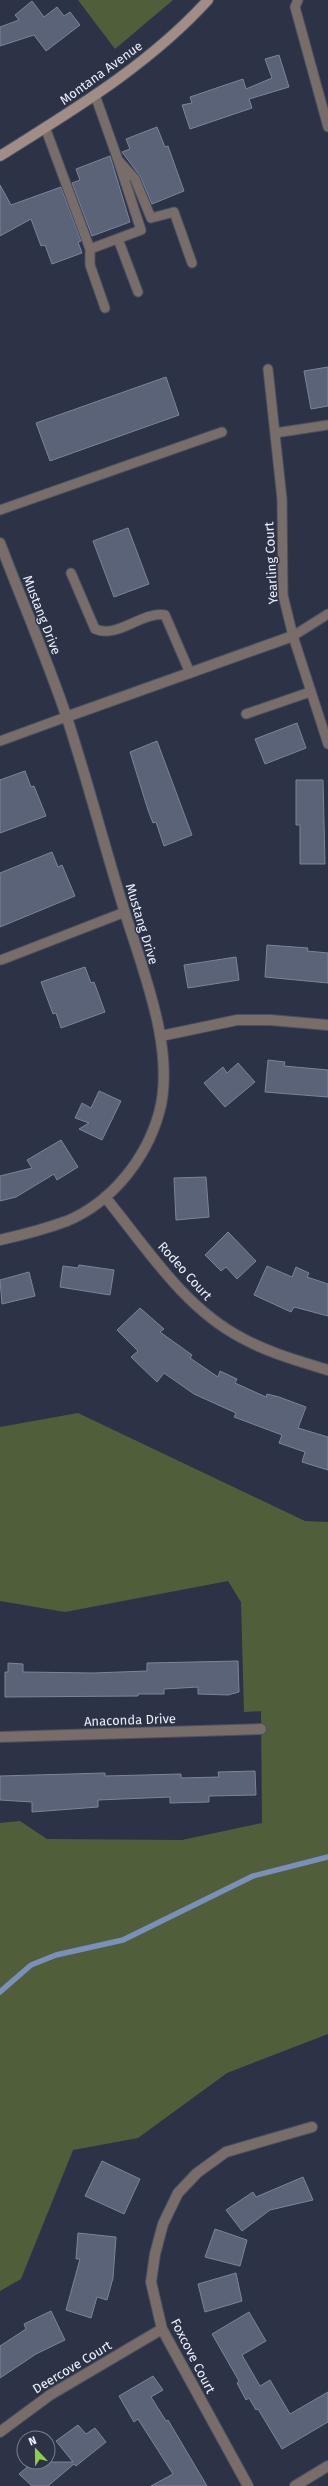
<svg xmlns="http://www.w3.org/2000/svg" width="328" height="2486" viewBox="0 0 328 2486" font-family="'Fira Sans',sans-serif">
	<rect width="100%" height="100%" fill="#2c3346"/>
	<path fill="#505f3a" d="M 78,0 L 173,0 L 115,49 Z
		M 78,1413 L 305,1521 L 328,1522 L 328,2034 L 227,2073 L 138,2138 L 73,2150 L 21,2279 L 0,2291 L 0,1823 L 20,1821 L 47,1839 L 182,1840 L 262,1823 L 261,1711 L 244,1712 L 241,1602 L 228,1581 L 65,1612 L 0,1601 L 0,1427 Z"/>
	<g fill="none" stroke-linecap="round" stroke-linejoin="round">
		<path stroke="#7a8fba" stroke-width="5.5" d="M 0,1992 L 31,1965 L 56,1955 L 123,1940 L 253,1876 L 328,1857"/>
	</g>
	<path fill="#5b6379" stroke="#7b849a" d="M 32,1 L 44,17 L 57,7 L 64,16 L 70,12 L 80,25 L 46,51 L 34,35 L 0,46 L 0,27 L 19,20 L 15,15 Z
		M 279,55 L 289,87 L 249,99 L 252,108 L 190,129 L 182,105 L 192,103 L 190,97 L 243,79 L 246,89 L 272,78 L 265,59 Z
		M 157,127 L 165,147 L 168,146 L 184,191 L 152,204 L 140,176 L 122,152 L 130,149 L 126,139 Z
		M 110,156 L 130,222 L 92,236 L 72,183 L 80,180 L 76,169 Z
		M 0,185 L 11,205 L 61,187 L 81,241 L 78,242 L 82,253 L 52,264 L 45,245 L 41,246 L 31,219 L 0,236 Z
		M 328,367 L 328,406 L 311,409 L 304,371 Z
		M 166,377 L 179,415 L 50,461 L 36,423 Z
		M 128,528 L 149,584 L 114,597 L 93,541 Z
		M 297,723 L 306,748 L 265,764 L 255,739 Z
		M 157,741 L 192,835 L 164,846 L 156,822 L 153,823 L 148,810 L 130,752 Z
		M 25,771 L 31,787 L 34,786 L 46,816 L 0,833 L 0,780 Z
		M 296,780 L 323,780 L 325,864 L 300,864 L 300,825 L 296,825 Z
		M 52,852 L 58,867 L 62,865 L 75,896 L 0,927 L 0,873 Z
		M 267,945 L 308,948 L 307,951 L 328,953 L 328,983 L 265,977 Z
		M 236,957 L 239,980 L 188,988 L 184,965 Z
		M 85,967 L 91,983 L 94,982 L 105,1012 L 61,1028 L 56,1013 L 53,1014 L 41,982 Z
		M 268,1060 L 285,1062 L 284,1066 L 328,1070 L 328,1097 L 265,1092 Z
		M 238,1063 L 255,1082 L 225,1107 L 204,1083 L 223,1067 L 227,1073 Z
		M 99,1091 L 121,1101 L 102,1140 L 79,1129 L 89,1123 L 75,1118 L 82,1103 L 91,1108 Z
		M 61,1140 L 78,1167 L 57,1180 L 54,1174 L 16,1197 L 0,1201 L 0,1176 L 32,1168 L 27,1160 Z
		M 206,1177 L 209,1217 L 176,1220 L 174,1178 Z
		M 228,1232 L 256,1261 L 237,1279 L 226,1267 L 221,1271 L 205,1255 Z
		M 79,1265 L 114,1270 L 110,1295 L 60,1287 L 63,1266 L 78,1268 Z
		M 267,1266 L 292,1277 L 296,1267 L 309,1273 L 307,1277 L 328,1284 L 328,1316 L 294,1307 L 291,1312 L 254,1295 Z
		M 29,1272 L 35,1296 L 2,1304 L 0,1280 Z
		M 140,1308 L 164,1329 L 160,1332 L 192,1355 L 190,1358 L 218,1377 L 220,1371 L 237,1379 L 235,1383 L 266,1397 L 267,1394 L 279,1397 L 306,1407 L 298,1428 L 328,1437 L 328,1470 L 302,1462 L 305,1452 L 279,1443 L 282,1435 L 234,1417 L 236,1413 L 194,1394 L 164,1373 L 157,1382 L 131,1357 L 138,1351 L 117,1330 Z
		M 238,1661 L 239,1692 L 228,1695 L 198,1694 L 198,1687 L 164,1689 L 164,1694 L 138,1694 L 138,1696 L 5,1697 L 5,1672 L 8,1672 L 8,1663 L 23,1664 L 23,1672 L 93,1673 L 147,1671 L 147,1663 Z
		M 255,1771 L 256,1795 L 209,1796 L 209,1802 L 170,1803 L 170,1797 L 98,1800 L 98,1807 L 32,1812 L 32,1802 L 0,1800 L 0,1776 L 105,1773 L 105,1776 L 181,1774 L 181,1778 L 219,1777 L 218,1772 Z
		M 102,2161 L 140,2179 L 124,2214 L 85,2196 Z
		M 303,2177 L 313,2200 L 270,2210 L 242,2231 L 226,2210 L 253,2192 L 256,2197 Z
		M 215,2229 L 247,2240 L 240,2266 L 205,2257 Z
		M 78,2233 L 116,2237 L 113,2278 L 107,2300 L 97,2297 L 91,2318 L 66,2310 L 80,2259 L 76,2259 Z
		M 236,2273 L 242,2301 L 205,2312 L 198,2284 Z
		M 51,2311 L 65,2340 L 36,2354 L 0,2378 L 0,2346 L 26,2329 L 24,2324 Z
		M 249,2312 L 266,2341 L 242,2355 L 260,2386 L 270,2380 L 290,2414 L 328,2392 L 328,2422 L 282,2449 L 258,2409 L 256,2410 L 249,2398 L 246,2400 L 237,2383 L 239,2381 L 212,2334 Z
		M 153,2376 L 163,2390 L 151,2397 L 166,2421 L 168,2420 L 207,2486 L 151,2486 L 173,2474 L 138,2419 L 134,2422 L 119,2396 Z
		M 78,2425 L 86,2434 L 95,2428 L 106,2442 L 76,2466 L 74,2464 L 48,2486 L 32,2486 L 19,2474 L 33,2462 L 73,2462 L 56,2441 Z"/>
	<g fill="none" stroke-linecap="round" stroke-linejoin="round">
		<defs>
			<path id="lane" d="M 298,0 L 295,7 L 328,127
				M 95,95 L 118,160 L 135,179 L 151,218 L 174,212 L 192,263
				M 45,127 L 90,249 L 141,230 L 118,160
				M 118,239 L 138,292
				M 90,249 L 90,265 L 105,308
				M 268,369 L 282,499 L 283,595 L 293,636 L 328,744
				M 275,433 L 328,425
				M 0,510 L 222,432
				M 71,573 L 95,629 C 118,639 142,611 165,615 L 190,673
				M 293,636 L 328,614
				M 246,714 L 310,692
				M 0,741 L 66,717
				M 1,960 L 125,912"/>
			<path id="street" d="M 0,543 C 22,601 47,659 67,718 C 87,779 103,841 122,903 C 140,964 177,1049 159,1113 C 146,1159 112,1202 67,1221 C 45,1229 22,1235 0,1240
				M 66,717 L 293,636
				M 161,1036 L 237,1020 L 270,1020 L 328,1025
				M 105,1197 C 146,1247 184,1308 242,1338 C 269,1353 299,1361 328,1370
				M 0,1737 L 261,1729
				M 0,2432 L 50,2395 L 162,2329
				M 248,2486 L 162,2329 L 151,2282 L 155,2254 L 163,2224 L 178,2193 L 197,2173 L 226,2152 L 312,2127
				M 295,2486 L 328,2466"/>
			<path id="secondary" d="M 0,156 C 73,110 149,65 208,0"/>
		</defs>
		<use href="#lane" stroke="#4b5163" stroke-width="11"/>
		<use href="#street" stroke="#4b5163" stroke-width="12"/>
		<use href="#secondary" stroke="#4b5163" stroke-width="12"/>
		<use href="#lane" stroke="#786d68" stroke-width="9"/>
		<use href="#street" stroke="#786d68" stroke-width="10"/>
		<use href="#secondary" stroke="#9f8d86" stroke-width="10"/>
	</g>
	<g text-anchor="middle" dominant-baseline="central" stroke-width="3" stroke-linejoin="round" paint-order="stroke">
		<g font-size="13" fill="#ecf0fd" stroke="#2c3346">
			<text transform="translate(101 73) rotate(-36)">Montana Avenue</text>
			<text transform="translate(271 563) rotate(-93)">Yearling Court</text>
			<text transform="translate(42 615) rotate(69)">Mustang Drive</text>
			<text transform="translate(142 924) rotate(73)">Mustang Drive</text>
			<text transform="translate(185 1271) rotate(48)">Rodeo Court</text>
			<text transform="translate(130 1720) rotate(-2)">Anaconda Drive</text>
			<text transform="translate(193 2356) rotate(63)">Foxcove Court</text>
			<text transform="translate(72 2367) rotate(-31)">Deercove Court</text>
		</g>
	</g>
	<g transform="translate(36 2450) rotate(338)"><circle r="19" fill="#2c3346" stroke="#797f8f"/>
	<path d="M0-3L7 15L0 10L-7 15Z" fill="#8ece43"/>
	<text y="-6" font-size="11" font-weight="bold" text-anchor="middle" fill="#ecf0fd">N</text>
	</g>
</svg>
